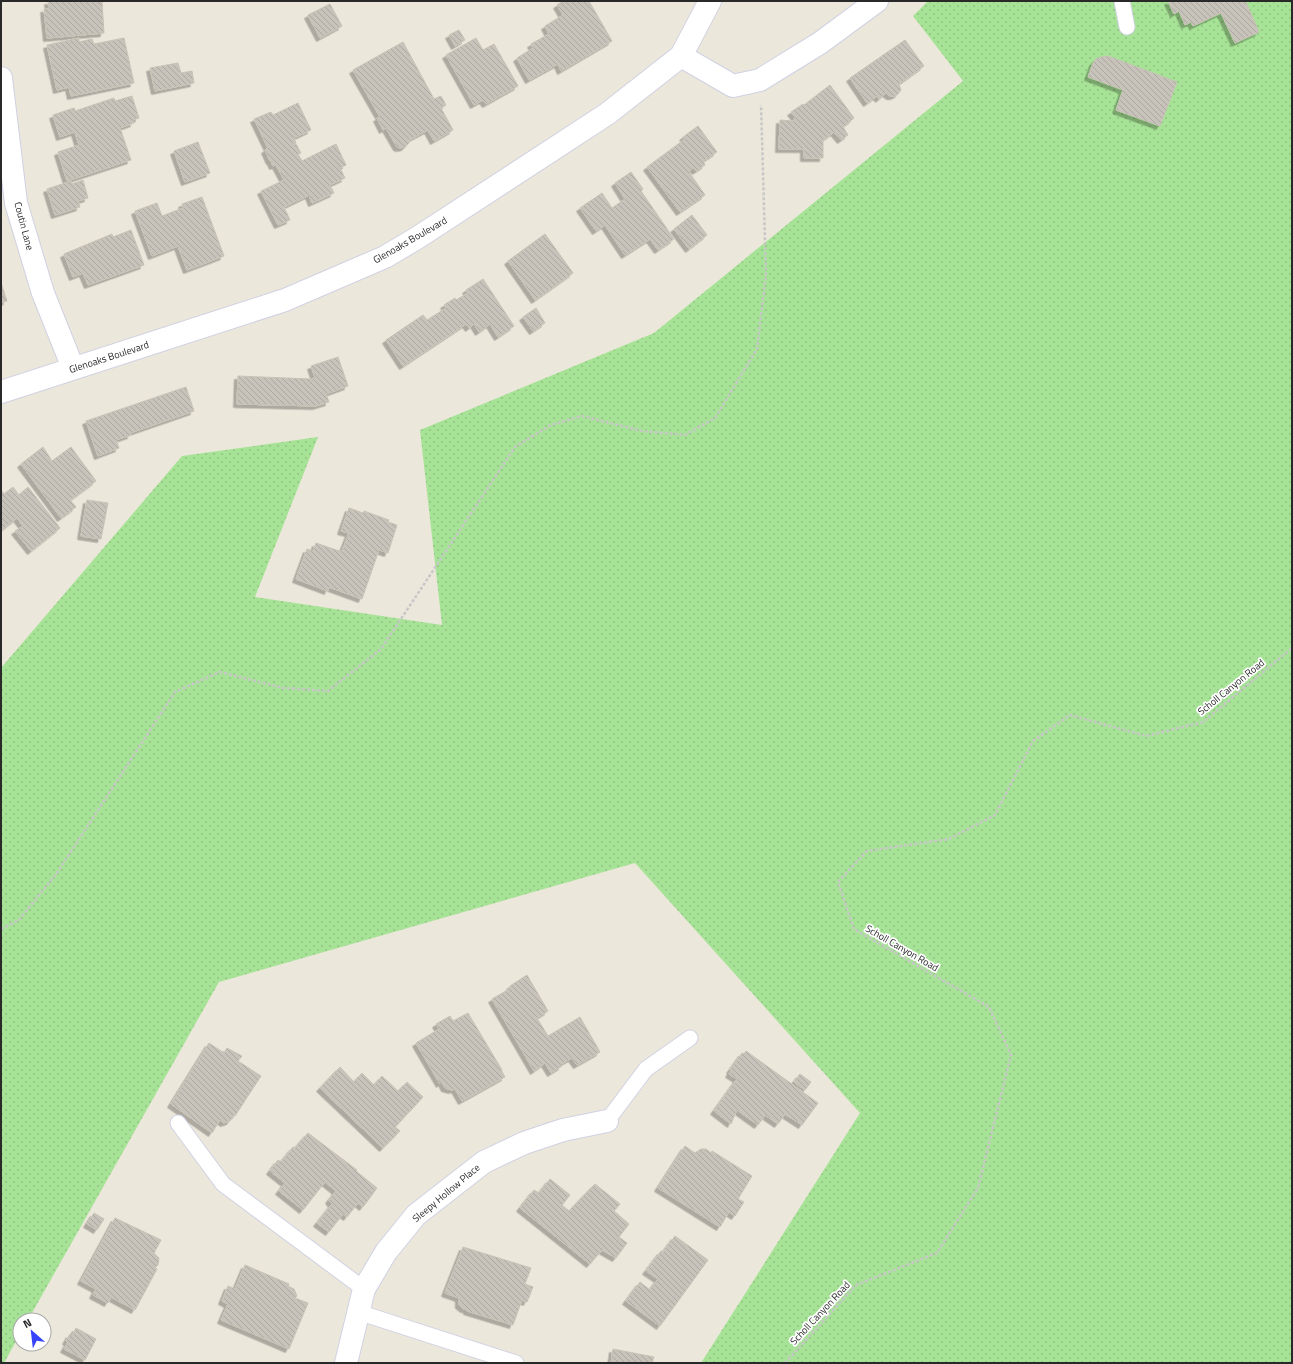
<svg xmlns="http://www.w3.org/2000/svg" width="1293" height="1364" viewBox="0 0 1293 1364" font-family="'Titillium Web',sans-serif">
	<defs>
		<pattern id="grass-dots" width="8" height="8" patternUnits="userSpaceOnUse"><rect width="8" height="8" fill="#a7e396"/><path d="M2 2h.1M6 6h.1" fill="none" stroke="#90c381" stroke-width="1.8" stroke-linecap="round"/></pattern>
		<pattern id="building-back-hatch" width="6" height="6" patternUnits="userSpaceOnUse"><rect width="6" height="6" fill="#c7c3bb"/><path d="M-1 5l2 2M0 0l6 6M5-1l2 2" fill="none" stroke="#aba8a1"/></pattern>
		<filter id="shadow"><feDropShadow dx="-3.5" dy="3.5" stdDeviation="0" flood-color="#0004"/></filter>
	</defs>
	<rect width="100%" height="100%" fill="#ece7db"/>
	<path fill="url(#grass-dots)" d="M 928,1 L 1292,1 L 1292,1363 L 701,1363 L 860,1113 L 635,863 L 219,982 L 28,1320 L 20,1320 L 20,1334 L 4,1363 L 1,1363 L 1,668 L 182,456 L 318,437 L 255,597 L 442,625 L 420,430 L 654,333 L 963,81 L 913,16 Z"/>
	<path fill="url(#building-back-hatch)" stroke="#c7c3b5" filter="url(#shadow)" d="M 48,1 L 102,1 L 104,33 L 47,38 L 44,9 L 49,9 Z
		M 563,1 L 589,1 L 612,41 L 561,71 L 558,64 L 529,80 L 517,58 L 533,48 L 531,44 L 549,34 L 545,26 L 563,15 L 557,5 Z
		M 1168,1 L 1248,1 L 1246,2 L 1259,32 L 1235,43 L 1221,13 L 1193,26 L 1191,22 L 1185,25 L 1179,11 L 1174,14 Z
		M 330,4 L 342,26 L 320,38 L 308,15 Z
		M 459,30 L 465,40 L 455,46 L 449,35 Z
		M 79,38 L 79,42 L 92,39 L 94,44 L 124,38 L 134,83 L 71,96 L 69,87 L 57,90 L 47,45 Z
		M 476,38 L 483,50 L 494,44 L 518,86 L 486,104 L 483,100 L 474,105 L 446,55 Z
		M 905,40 L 924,66 L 899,84 L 901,90 L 898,94 L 894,96 L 890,96 L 886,93 L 879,99 L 877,96 L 867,103 L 850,78 Z
		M 403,42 L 434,99 L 441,96 L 446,105 L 441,108 L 453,130 L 434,141 L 428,130 L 409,140 L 409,143 L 405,147 L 400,148 L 397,147 L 386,128 L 383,130 L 377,118 L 380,117 L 353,70 Z
		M 1108,56 L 1177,82 L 1160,126 L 1116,110 L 1123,90 L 1088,77 L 1093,63 L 1096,59 L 1101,57 Z
		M 178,63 L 181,73 L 192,71 L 194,83 L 155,91 L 150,68 Z
		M 830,85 L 854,118 L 843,127 L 848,135 L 841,140 L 834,132 L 823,140 L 823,158 L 804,158 L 804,149 L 779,149 L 780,120 L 794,121 L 795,117 L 791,112 L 803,104 L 804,105 Z
		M 132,96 L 139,118 L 133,120 L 134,123 L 120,128 L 131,160 L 67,181 L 58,152 L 79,145 L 75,132 L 60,137 L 53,115 L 74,108 L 75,111 L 114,98 L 115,101 Z
		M 298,103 L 311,130 L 294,138 L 296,143 L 293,144 L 294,145 L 296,144 L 301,153 L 298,154 L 302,161 L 336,144 L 346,165 L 340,168 L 345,178 L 330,185 L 334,193 L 312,203 L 309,195 L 284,207 L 290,220 L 278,225 L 261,191 L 284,180 L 276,165 L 273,166 L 271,161 L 270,161 L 265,150 L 268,148 L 254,119 L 271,112 L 273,115 Z
		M 698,126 L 717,152 L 703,161 L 705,165 L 696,171 L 693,168 L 689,172 L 705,195 L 680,212 L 647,167 L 685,139 L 683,137 Z
		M 198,142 L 210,173 L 185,182 L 174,151 Z
		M 631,172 L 643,189 L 641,191 L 674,239 L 658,250 L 650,239 L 625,255 L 605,225 L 596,231 L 580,208 L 602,193 L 612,208 L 625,199 L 615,183 Z
		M 83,180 L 88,198 L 78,201 L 80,207 L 55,215 L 47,189 L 71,181 L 72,184 Z
		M 202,197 L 224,256 L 187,270 L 178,246 L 152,256 L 135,211 L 157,203 L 162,216 L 183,208 L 182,204 Z
		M 692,215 L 707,235 L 689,249 L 674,229 Z
		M 131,230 L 144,265 L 88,285 L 83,273 L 73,277 L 64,254 L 112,234 L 113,237 Z
		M 545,234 L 573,273 L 535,300 L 508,261 Z
		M 483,279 L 514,326 L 498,337 L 490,324 L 479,332 L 474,324 L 469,328 L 466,324 L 403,366 L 386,340 L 423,315 L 427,320 L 446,308 L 444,305 L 455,298 L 456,300 L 468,293 L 466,290 Z
		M 1,283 L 7,301 L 1,303 Z
		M 536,308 L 545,323 L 533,331 L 523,317 Z
		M 338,357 L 348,386 L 326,394 L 329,402 L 316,406 L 237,404 L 238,376 L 311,379 L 315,378 L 311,366 Z
		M 186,387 L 194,411 L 130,433 L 131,435 L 116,440 L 119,448 L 98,456 L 86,421 Z
		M 43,447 L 52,461 L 71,447 L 96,481 L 70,500 L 76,507 L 61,518 L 21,464 Z
		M 13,487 L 19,495 L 28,487 L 60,528 L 31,551 L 15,531 L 23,526 L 17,518 L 1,531 L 1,490 L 4,494 Z
		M 87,500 L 108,503 L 101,539 L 81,536 Z
		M 349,508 L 363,513 L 364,511 L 389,520 L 388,522 L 397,525 L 388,553 L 379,550 L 362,599 L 329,587 L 328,591 L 296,579 L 307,549 L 313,551 L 316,543 L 339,551 L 339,550 L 342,551 L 349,533 L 341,531 Z
		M 527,975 L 548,1011 L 537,1018 L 548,1036 L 580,1017 L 600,1052 L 577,1065 L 572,1058 L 561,1064 L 562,1066 L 551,1073 L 545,1063 L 534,1071 L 492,999 L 511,988 L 510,986 Z
		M 468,1013 L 502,1070 L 501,1070 L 505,1077 L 462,1101 L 455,1089 L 452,1090 L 445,1088 L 442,1082 L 440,1084 L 416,1043 L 439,1029 L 436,1024 L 450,1016 L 453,1021 Z
		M 209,1043 L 224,1053 L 227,1048 L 242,1056 L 238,1061 L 261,1076 L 235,1116 L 234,1115 L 230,1121 L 224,1123 L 220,1120 L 212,1133 L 171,1104 Z
		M 746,1051 L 818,1103 L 802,1125 L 785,1114 L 778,1124 L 765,1115 L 758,1125 L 737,1110 L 731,1124 L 714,1111 L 737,1079 L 729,1074 L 731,1071 L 730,1070 L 742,1053 L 744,1054 Z
		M 340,1067 L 354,1082 L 362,1073 L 374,1085 L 382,1076 L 398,1091 L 407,1082 L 423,1097 L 395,1127 L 400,1131 L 383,1148 L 320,1088 Z
		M 800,1074 L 811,1082 L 805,1090 L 794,1082 Z
		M 308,1133 L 357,1170 L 356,1171 L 377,1188 L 363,1207 L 358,1203 L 347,1217 L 343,1214 L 329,1232 L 317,1223 L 332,1204 L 329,1200 L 336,1191 L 325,1182 L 303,1210 L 279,1191 L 285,1183 L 270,1171 L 278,1160 L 281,1162 L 293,1147 L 295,1148 Z
		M 685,1146 L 695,1153 L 701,1149 L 706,1149 L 711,1153 L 712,1151 L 752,1176 L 738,1199 L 744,1202 L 735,1216 L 729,1212 L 720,1227 L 658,1188 Z
		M 550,1179 L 570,1195 L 562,1205 L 569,1211 L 595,1184 L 620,1204 L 614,1211 L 629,1224 L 619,1237 L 627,1243 L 616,1258 L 602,1250 L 590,1264 L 520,1208 L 534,1190 L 539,1193 Z
		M 94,1213 L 104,1219 L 97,1230 L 87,1224 Z
		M 115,1218 L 161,1240 L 154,1253 L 159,1258 L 158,1265 L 155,1268 L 157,1269 L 135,1310 L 111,1297 L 108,1303 L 93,1295 L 96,1289 L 81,1281 Z
		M 675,1236 L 708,1260 L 660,1326 L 626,1301 L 640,1282 L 650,1290 L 658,1279 L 646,1271 L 661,1251 L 663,1252 Z
		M 463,1247 L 531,1268 L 525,1284 L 533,1287 L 527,1302 L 522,1300 L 513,1325 L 467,1311 L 467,1309 L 464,1309 L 459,1305 L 459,1298 L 445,1293 Z
		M 245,1265 L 289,1284 L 288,1286 L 294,1289 L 297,1296 L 295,1298 L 308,1303 L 289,1349 L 221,1320 L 228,1304 L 222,1301 L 228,1286 L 235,1289 Z
		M 76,1328 L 96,1339 L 85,1360 L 64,1349 L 68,1342 L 66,1341 L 70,1334 L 72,1336 Z
		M 613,1349 L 654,1357 L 652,1363 L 611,1363 Z"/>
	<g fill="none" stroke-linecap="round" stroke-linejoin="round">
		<defs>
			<path id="lane" d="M 1122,1 L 1127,27
				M 607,1121 L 646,1069 L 690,1038
				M 178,1123 L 223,1184 L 364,1289
				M 358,1312 L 516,1363"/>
			<path id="street" d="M 681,56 L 733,86 L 760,80 L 820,43 L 877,1
				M 1,78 L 16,203 L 43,293 L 73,368
				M 346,1363 L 364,1289 L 386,1252 L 416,1215 L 484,1162 L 524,1143 L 563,1130 L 607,1121"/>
			<path id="secondary" d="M 1,392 L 285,300 L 385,257 L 417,238 L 607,114 L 681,56 L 710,1"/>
		</defs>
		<use href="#lane" stroke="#d0d1e3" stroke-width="17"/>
		<use href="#street" stroke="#d0d1e3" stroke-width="24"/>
		<use href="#secondary" stroke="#d0d1e3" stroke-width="24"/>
		<path stroke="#c7c7c7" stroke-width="2.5" stroke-dasharray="3 2" stroke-linecap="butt" d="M 1,929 L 19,920 L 57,873 L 175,692 L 220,672 L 283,688 L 328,691 L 381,649 L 515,447 L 551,425 L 582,416 L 642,431 L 685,435 L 715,418 L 757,349 L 766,274 L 761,105
			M 785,1363 L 856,1285 L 937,1253 L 978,1188 L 1011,1055 L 989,1007 L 854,929 L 838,882 L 867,851 L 949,839 L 995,815 L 1033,741 L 1070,715 L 1146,736 L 1203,722 L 1292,648"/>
		<use href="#lane" stroke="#fff" stroke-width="15"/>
		<use href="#street" stroke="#fff" stroke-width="22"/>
		<use href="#secondary" stroke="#fff" stroke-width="22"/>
	</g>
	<g text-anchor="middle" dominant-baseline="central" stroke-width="3.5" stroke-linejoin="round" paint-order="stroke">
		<g font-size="10" fill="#292929" stroke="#fff">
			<text transform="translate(24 226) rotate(75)">Coutin Lane</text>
			<text transform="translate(410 240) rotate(-30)">Glenoaks Boulevard</text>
			<text transform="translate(109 357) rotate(-18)">Glenoaks Boulevard</text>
			<text transform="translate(1231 687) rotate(-39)">Scholl Canyon Road</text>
			<text transform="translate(902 948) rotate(30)">Scholl Canyon Road</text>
			<text transform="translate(446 1193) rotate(-40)">Sleepy Hollow Place</text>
			<text transform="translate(820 1313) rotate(-47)">Scholl Canyon Road</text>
		</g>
	</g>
	<rect width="1293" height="1364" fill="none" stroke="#292929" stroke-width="4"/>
	<g transform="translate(32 1332) rotate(332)"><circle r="19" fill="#ffffff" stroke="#a9a9a9"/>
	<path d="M0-3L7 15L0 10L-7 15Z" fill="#3844fc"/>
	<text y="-6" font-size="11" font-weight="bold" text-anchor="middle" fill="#292929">N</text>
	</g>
</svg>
